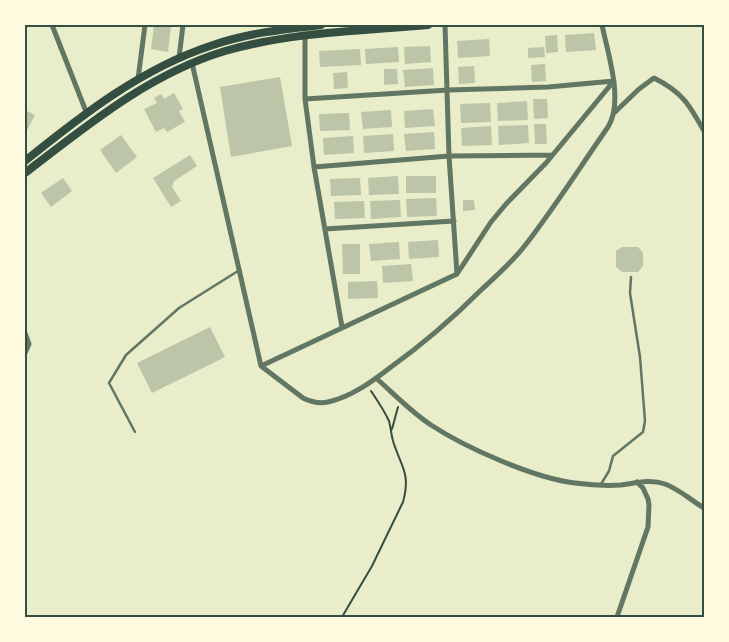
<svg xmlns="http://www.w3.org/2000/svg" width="729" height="642" viewBox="0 0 729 642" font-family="'Times New Roman',serif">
	<rect width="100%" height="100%" fill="#e9edc9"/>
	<path fill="#bcc5a7" d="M 154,25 L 171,25 L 168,52 L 151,49 Z
		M 594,33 L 596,50 L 566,52 L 565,35 Z
		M 557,35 L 558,52 L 546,53 L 545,36 Z
		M 489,39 L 490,56 L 458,58 L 457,41 Z
		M 430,46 L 431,62 L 405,64 L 404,47 Z
		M 398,47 L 399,62 L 366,64 L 365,49 Z
		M 544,47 L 545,57 L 528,58 L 528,48 Z
		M 360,49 L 361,65 L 320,67 L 319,51 Z
		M 545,64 L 546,81 L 532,82 L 531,65 Z
		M 474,66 L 475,83 L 459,84 L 458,67 Z
		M 433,68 L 434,85 L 405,87 L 403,70 Z
		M 384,69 L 397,69 L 398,84 L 384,85 Z
		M 347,72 L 348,88 L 334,89 L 333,73 Z
		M 280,77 L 292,146 L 231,157 L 220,87 Z
		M 174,93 L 183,109 L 179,111 L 185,122 L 167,132 L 164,128 L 156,132 L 144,109 L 157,103 L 154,98 L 161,94 L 164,99 Z
		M 533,99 L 547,99 L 548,118 L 534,119 Z
		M 527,101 L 528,120 L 498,121 L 497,103 Z
		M 490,103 L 491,122 L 461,123 L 460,104 Z
		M 433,109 L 435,126 L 405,128 L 404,111 Z
		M 25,110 L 35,115 L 25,134 Z
		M 391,110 L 392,127 L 363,129 L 361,112 Z
		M 349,113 L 350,130 L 320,131 L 319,114 Z
		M 534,124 L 546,124 L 547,144 L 535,144 Z
		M 528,125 L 529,143 L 499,145 L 498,126 Z
		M 491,126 L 492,145 L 462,146 L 461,128 Z
		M 434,132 L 435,149 L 406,151 L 404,134 Z
		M 393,134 L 394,151 L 364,153 L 363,136 Z
		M 121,135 L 137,157 L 116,173 L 100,150 Z
		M 353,136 L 354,153 L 324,155 L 323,138 Z
		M 190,155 L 197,166 L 174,181 L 172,187 L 181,201 L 171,207 L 153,178 Z
		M 398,176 L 399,194 L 369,195 L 368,178 Z
		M 406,176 L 436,176 L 436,193 L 406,193 Z
		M 63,178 L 72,191 L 51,207 L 41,193 Z
		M 360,178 L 361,195 L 331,196 L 330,179 Z
		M 436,198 L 437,216 L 407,217 L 406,199 Z
		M 400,200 L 401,217 L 371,219 L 370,201 Z
		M 463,200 L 474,200 L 475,210 L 463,211 Z
		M 364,201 L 365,218 L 335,219 L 334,202 Z
		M 438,240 L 439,257 L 409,259 L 408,242 Z
		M 399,242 L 400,259 L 371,261 L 369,244 Z
		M 342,244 L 360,244 L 360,274 L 343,274 Z
		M 622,247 L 638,247 L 643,253 L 643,266 L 638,272 L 622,272 L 616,267 L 616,251 Z
		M 411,264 L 413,281 L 383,283 L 382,266 Z
		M 377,281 L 378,298 L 348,299 L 348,282 Z
		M 210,327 L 225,357 L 152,393 L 137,363 Z"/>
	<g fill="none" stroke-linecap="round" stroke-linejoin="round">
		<path stroke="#344e41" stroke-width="2" d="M 392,429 L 398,407
			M 342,617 L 372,566 L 403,502 C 411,473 401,467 393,441 C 391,434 391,428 389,421 C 384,410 377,400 371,391"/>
		<path stroke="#617663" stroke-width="2.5" d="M 135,432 L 109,383 L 126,355 L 179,308 L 238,271
			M 601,484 L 609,471 L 613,456 L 643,432 L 645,421 L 640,357 L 630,293 L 631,277"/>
		<path stroke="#617663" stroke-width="5" d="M 52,25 L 87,114
			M 305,35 L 305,99 L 314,167 L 342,327
			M 179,58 L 183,25
			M 192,63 L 261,366 L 303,398 C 311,402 319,404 328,402 C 351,397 373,381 391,367 C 423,344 452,319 480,291 C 495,277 510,264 523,248 C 553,210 580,167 608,127 C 624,101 608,54 602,25
			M 138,79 L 145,25
			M 305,99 L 448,90 L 548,87 L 614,81
			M 614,113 L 639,89 L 654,78 C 682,92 689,104 704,131
			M 314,167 L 449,156 L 552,155
			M 325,229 L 454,221
			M 457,274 L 491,222 L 506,204 L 546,163 L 613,82
			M 25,333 L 29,344 L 25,353
			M 261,366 L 457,274 L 449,156 L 445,25
			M 376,378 C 394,394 411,412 431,425 C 466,448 534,478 575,483 C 590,485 606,486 621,485 C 636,483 650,479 665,484 C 679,489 692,501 704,508
			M 617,617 L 648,527 L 649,505 L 648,499 L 643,488 L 637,482"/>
		<path stroke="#344e41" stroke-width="8" d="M 25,161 C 82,115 142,68 213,45 C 248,33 285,29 321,25
			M 25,173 C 86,126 149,74 225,51 C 291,32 361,31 428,25"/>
	</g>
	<rect width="729" height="642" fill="none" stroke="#fefae0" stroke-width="52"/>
	<rect x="26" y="26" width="677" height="590" fill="none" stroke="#344e41" stroke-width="2"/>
</svg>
